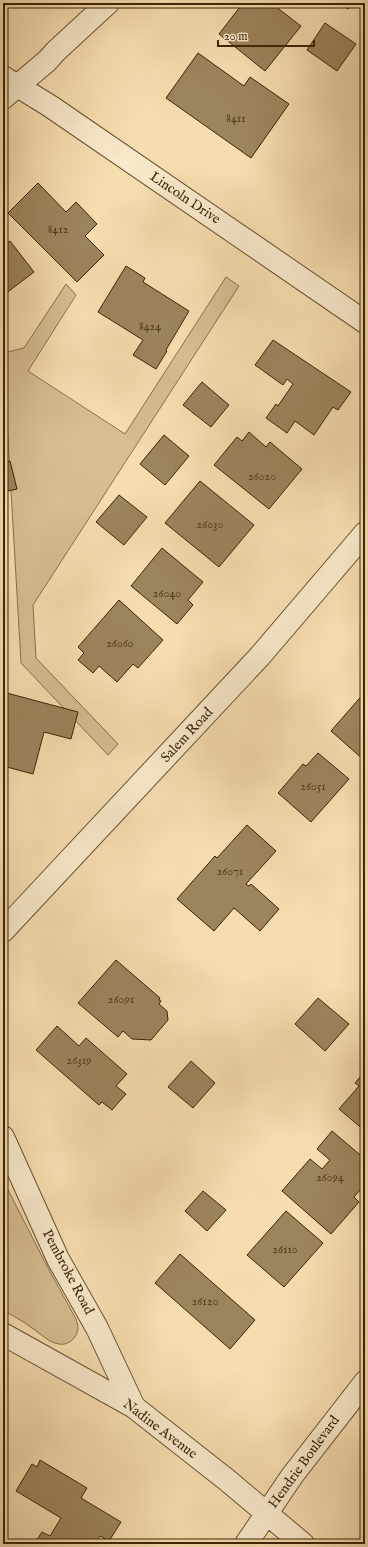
<svg xmlns="http://www.w3.org/2000/svg" width="368" height="1547" viewBox="0 0 368 1547" font-family="'IM FELL English',serif">
	<rect width="100%" height="100%" fill="#f6ddaf"/>
	<filter id="stains"><feTurbulence type="fractalNoise" baseFrequency=".005" numOctaves="4"/><feColorMatrix values="0 0 0 0 .2 0 0 0 0 .09 0 0 0 0 .02 0 0 0 .5 -.17"/></filter>
	<radialGradient id="worn" r=".72"><stop offset=".6" stop-color="#630" stop-opacity="0"/><stop offset="1" stop-color="#630" stop-opacity=".3"/></radialGradient>
	<path fill="#d6be92" stroke="#88714b" d="M 226,277 L 239,286 L 33,605 L 36,658 L 118,744 L 108,755 L 21,663 L 3,353 L 24,348 L 66,284 L 76,295 L 28,371 L 125,434 Z
		M 3,1180 L 48,1268 L 76,1319 C 77,1322 78,1326 78,1329 C 77,1338 68,1346 59,1344 C 49,1343 40,1333 32,1328 C 23,1321 13,1316 3,1310 Z"/>
	<path fill="#9c845d" stroke="#3a2404" d="M 243,3 L 271,3 L 301,26 L 265,71 L 219,34 Z
		M 339,3 L 352,3 L 348,9 Z
		M 325,23 L 356,44 L 337,71 L 307,50 Z
		M 198,53 L 244,86 L 250,77 L 289,104 L 251,158 L 166,98 Z
		M 38,183 L 66,212 L 76,202 L 97,224 L 85,236 L 104,255 L 77,282 L 8,213 Z
		M 10,241 L 34,272 L 5,294 L 3,291 L 3,246 Z
		M 126,266 L 145,278 L 143,282 L 189,311 L 166,350 L 167,351 L 156,369 L 133,355 L 143,340 L 98,312 Z
		M 273,340 L 351,392 L 338,410 L 333,407 L 314,435 L 295,421 L 287,433 L 266,418 L 276,404 L 278,406 L 293,384 L 287,379 L 283,385 L 255,365 Z
		M 202,382 L 229,405 L 211,427 L 183,405 Z
		M 249,432 L 266,447 L 270,442 L 302,469 L 269,509 L 214,465 L 237,437 L 242,441 Z
		M 164,435 L 189,456 L 165,485 L 140,464 Z
		M 10,461 L 17,489 L 3,492 L 3,463 Z
		M 200,481 L 254,525 L 219,567 L 165,523 Z
		M 119,495 L 147,517 L 124,545 L 96,522 Z
		M 162,548 L 203,582 L 188,600 L 193,605 L 177,624 L 131,586 Z
		M 119,600 L 163,640 L 138,668 L 133,664 L 117,682 L 99,666 L 93,673 L 78,660 L 84,653 L 78,647 Z
		M 3,692 L 78,712 L 71,739 L 44,732 L 33,774 L 3,766 Z
		M 365,692 L 365,761 L 331,731 Z
		M 318,753 L 349,779 L 311,822 L 278,793 L 303,764 L 306,766 Z
		M 247,825 L 276,851 L 246,884 L 249,886 L 251,884 L 279,909 L 260,931 L 234,908 L 214,931 L 177,899 L 215,856 L 217,858 Z
		M 116,960 L 160,998 L 159,1000 L 161,1001 L 159,1004 L 167,1011 L 168,1020 L 151,1040 L 132,1039 L 123,1031 L 118,1037 L 78,1003 Z
		M 318,998 L 349,1024 L 325,1051 L 295,1024 Z
		M 57,1026 L 79,1046 L 86,1038 L 127,1074 L 116,1086 L 126,1094 L 112,1110 L 102,1102 L 99,1105 L 36,1050 Z
		M 191,1061 L 215,1083 L 193,1108 L 168,1087 Z
		M 365,1071 L 365,1131 L 339,1109 L 359,1086 L 355,1083 Z
		M 332,1131 L 365,1159 L 365,1184 L 354,1197 L 359,1202 L 331,1234 L 282,1191 L 310,1159 L 322,1169 L 330,1160 L 317,1149 Z
		M 203,1191 L 226,1210 L 207,1231 L 185,1211 Z
		M 286,1211 L 323,1243 L 284,1287 L 247,1255 Z
		M 180,1254 L 255,1320 L 230,1349 L 155,1283 Z
		M 40,1460 L 87,1488 L 81,1498 L 121,1522 L 109,1541 L 100,1536 L 95,1544 L 34,1544 L 42,1532 L 50,1536 L 61,1518 L 16,1491 L 32,1464 L 37,1467 Z"/>
	<g fill="none" stroke-linecap="round" stroke-linejoin="round">
		<defs>
			<path id="minor" d="M 3,77 L 50,106 L 365,322
				M 3,98 L 47,61 L 56,51 L 108,3
				M 3,931 L 260,656 L 365,533
				M 3,1137 L 58,1259 L 97,1328 L 134,1407
				M 3,1334 L 134,1407 L 227,1480 L 303,1544
				M 246,1544 L 292,1476 L 365,1382"/>
		</defs>
		<use href="#minor" stroke="#69522f" stroke-width="24"/>
		<use href="#minor" stroke="#f9e9cb" stroke-width="22"/>
	</g>
	<g text-anchor="middle" dominant-baseline="central" stroke-width="3.5" stroke-linejoin="round" paint-order="stroke">
		<g font-size="12" fill="#523c1a">
			<text x="236" y="118">8411</text>
			<text x="58" y="229">8412</text>
			<text x="150" y="326">8424</text>
			<text x="262" y="476">26020</text>
			<text x="210" y="524">26030</text>
			<text x="167" y="593">26040</text>
			<text x="120" y="643">26060</text>
			<text x="313" y="786">26051</text>
			<text x="230" y="871">26071</text>
			<text x="121" y="999">26091</text>
			<text x="79" y="1060">26319</text>
			<text x="330" y="1177">26094</text>
			<text x="285" y="1249">26110</text>
			<text x="205" y="1301">26120</text>
		</g>
		<g font-size="14" fill="#3a2404" stroke="#f9e9cb">
			<text transform="translate(185 198) rotate(34)">Lincoln Drive</text>
			<text transform="translate(187 735) rotate(-47)">Salem Road</text>
			<text transform="translate(68 1272) rotate(62)">Pembroke Road</text>
			<text transform="translate(160 1429) rotate(37)">Nadine Avenue</text>
			<text transform="translate(304 1462) rotate(-54)">Hendrie Boulevard</text>
		</g>
	</g>
	<rect width="368" height="1547" fill="none" stroke="#f6ddaf" stroke-width="16"/>
	<rect x="4" y="4" width="360" height="1539" fill="none" stroke="#3a2404" stroke-width="2"/>
	<rect x="8" y="8" width="352" height="1531" fill="none" stroke="#3a2404"/>
	<path d="M218 40v6h96v-6" fill="none" stroke="#3a2404" stroke-width="2"/>
	<text x="224" y="40" font-size="12" fill="#3a2404" stroke="#f9e9cb" stroke-width="3" paint-order="stroke">20 m</text>
	<rect width="100%" height="100%" filter="url(#stains)"/>
	<rect width="100%" height="100%" fill="url(#worn)"/>
</svg>
